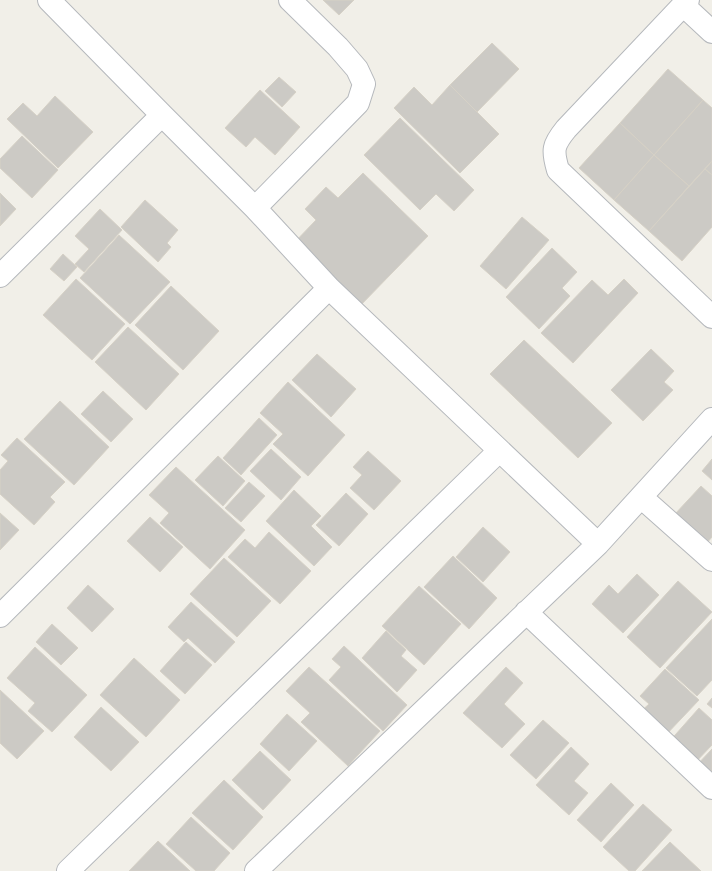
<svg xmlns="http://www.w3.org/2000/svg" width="712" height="871" viewBox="0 0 712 871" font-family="'Fira Sans Condensed',sans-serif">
	<rect width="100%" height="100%" fill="#f1efe8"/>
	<path fill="#cccac5" stroke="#d6d1c6" d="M 323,0 L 354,0 L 339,15 Z
		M 492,43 L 519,69 L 477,112 L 450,85 Z
		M 668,69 L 703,100 L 654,155 L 620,123 Z
		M 279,77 L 296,92 L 282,107 L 265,91 Z
		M 450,85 L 499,134 L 460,173 L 394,108 L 414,87 L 432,105 Z
		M 260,90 L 300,127 L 275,155 L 255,137 L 246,147 L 225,128 Z
		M 55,96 L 93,132 L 58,168 L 7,119 L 23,103 L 37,116 Z
		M 703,100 L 712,108 L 712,161 L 689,186 L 654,155 Z
		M 400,118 L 474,190 L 454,211 L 436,194 L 420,210 L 364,155 Z
		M 620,123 L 654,155 L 614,200 L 579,168 Z
		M 22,136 L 58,170 L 32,198 L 0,168 L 0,159 Z
		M 654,155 L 689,186 L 649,231 L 614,200 Z
		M 712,161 L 712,175 L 705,169 Z
		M 705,169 L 712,175 L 712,227 L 682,261 L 649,231 Z
		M 363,173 L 428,236 L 357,309 L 292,245 L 316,220 L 305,209 L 326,187 L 338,198 Z
		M 0,193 L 16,209 L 0,226 Z
		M 145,200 L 178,230 L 167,243 L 171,247 L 158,262 L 121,227 Z
		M 100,209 L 122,230 L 84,272 L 75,264 L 89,249 L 75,236 Z
		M 522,217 L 549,240 L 506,289 L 480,266 Z
		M 119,235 L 170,282 L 130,324 L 80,278 Z
		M 552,248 L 577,272 L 562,288 L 570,296 L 539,329 L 506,297 Z
		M 63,254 L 77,267 L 64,281 L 50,269 Z
		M 76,279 L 125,324 L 92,360 L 43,315 Z
		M 624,279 L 638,293 L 573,363 L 541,333 L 592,280 L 608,295 Z
		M 171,286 L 219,331 L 183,370 L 135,325 Z
		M 128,327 L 179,374 L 146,410 L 95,362 Z
		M 524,340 L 612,423 L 578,458 L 490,374 Z
		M 651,349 L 674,371 L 664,382 L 673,390 L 643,421 L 611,390 Z
		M 317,354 L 356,389 L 331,417 L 292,380 Z
		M 288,382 L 345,435 L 308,476 L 273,444 L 283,434 L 260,413 Z
		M 103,391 L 133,419 L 111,442 L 81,414 Z
		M 60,401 L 109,447 L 74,485 L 24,439 Z
		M 259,418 L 277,435 L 241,475 L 223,458 Z
		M 17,438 L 65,482 L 50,497 L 55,502 L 34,525 L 0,494 L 0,470 L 8,461 L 1,455 Z
		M 271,449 L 301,477 L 281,500 L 250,471 Z
		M 368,451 L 401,481 L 374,510 L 350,488 L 362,475 L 353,467 Z
		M 218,456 L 245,481 L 223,506 L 195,480 Z
		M 712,459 L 712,480 L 702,471 Z
		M 176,467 L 245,530 L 210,569 L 160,523 L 169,513 L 149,495 Z
		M 249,482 L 265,496 L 241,522 L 225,508 Z
		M 701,486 L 712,496 L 712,537 L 706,544 L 675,514 Z
		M 294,490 L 321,516 L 311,526 L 332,547 L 314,566 L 266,521 Z
		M 346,493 L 368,514 L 339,546 L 316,525 Z
		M 0,513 L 19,530 L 0,550 Z
		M 150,517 L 183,547 L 160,572 L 127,541 Z
		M 483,527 L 510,552 L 483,582 L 456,557 Z
		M 269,532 L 311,571 L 280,604 L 228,557 L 245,539 L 255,548 Z
		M 453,556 L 497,598 L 469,629 L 424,587 Z
		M 224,558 L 271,601 L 237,637 L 190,594 Z
		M 637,574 L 659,595 L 623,633 L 592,604 L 609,585 L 618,594 Z
		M 678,581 L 712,612 L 660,668 L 627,637 Z
		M 88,585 L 114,609 L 92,632 L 67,608 Z
		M 419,586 L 461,624 L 424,665 L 382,626 Z
		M 191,602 L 235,642 L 215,663 L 188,638 L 184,642 L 168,627 Z
		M 712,619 L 712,680 L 697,696 L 666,668 Z
		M 52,624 L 78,648 L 61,665 L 36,642 Z
		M 386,631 L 406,650 L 401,656 L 417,670 L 397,692 L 362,658 Z
		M 186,642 L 212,665 L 185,694 L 160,671 Z
		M 344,646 L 407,705 L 383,731 L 329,680 L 341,667 L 332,659 Z
		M 35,647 L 87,695 L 52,732 L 28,711 L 35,703 L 7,678 Z
		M 134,658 L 180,700 L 146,737 L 100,695 Z
		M 309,667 L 380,731 L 348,766 L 301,722 L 310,713 L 286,691 Z
		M 506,667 L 523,683 L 504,704 L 525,724 L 502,748 L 463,713 Z
		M 665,669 L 699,700 L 663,738 L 638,714 L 649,704 L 640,696 Z
		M 0,690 L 44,731 L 17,759 L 0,743 Z
		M 712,698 L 712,708 L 707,704 Z
		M 101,707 L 139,742 L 111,771 L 74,737 Z
		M 699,708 L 712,720 L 712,745 L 692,766 L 668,743 Z
		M 287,714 L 317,741 L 289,771 L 260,744 Z
		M 543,720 L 569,743 L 536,779 L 510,755 Z
		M 571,747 L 589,764 L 574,781 L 588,793 L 569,815 L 536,785 Z
		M 712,749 L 712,783 L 695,767 Z
		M 260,751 L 291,780 L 263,810 L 232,780 Z
		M 224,780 L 263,817 L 233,850 L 192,813 Z
		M 611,783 L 634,805 L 601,842 L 577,820 Z
		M 643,804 L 672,830 L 635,871 L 629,871 L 603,847 Z
		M 191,817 L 230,853 L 214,871 L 196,871 L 166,844 Z
		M 158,841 L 190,871 L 129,871 Z
		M 670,842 L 701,871 L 642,871 Z"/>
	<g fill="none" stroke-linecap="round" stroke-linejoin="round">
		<defs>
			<path id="street" d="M 49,0 L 162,115 L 255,208 L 329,288 L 598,544
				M 688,0 L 566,129 C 553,145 552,150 558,170 L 712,317
				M 683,5 L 712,32
				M 255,208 L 358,103 L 364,84 L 357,69 L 338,47 L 290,0
				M 0,276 L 162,115
				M 641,497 L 712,560
				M 526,612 L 712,788
				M 0,616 L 329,288
				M 68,871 L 499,451
				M 256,871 L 598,544 L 712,419"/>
		</defs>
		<use href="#street" stroke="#b5b8bc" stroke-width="24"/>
		<use href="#street" stroke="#fff" stroke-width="22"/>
	</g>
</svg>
